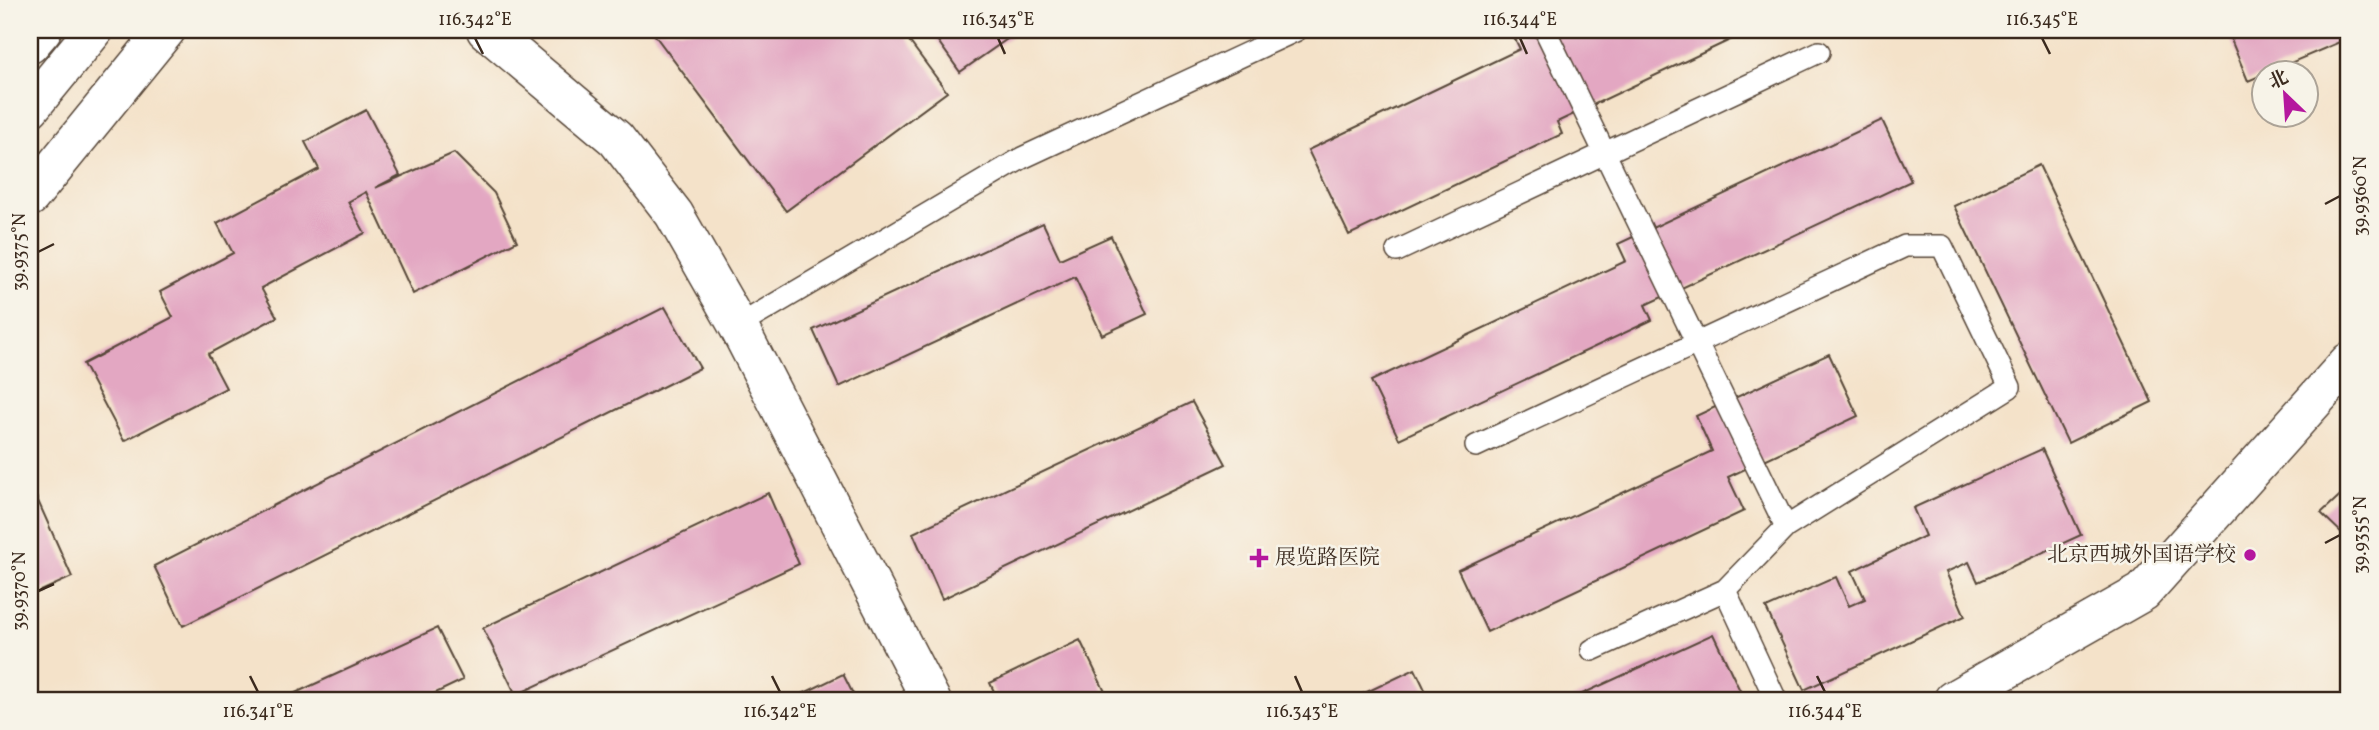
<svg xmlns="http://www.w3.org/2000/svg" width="2379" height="730" viewBox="0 0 2379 730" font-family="Vollkorn,'Noto Serif SC',serif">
	<rect width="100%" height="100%" fill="#f7f3e8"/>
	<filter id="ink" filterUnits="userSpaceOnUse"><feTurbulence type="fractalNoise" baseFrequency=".0143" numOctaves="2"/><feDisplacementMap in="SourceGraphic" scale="14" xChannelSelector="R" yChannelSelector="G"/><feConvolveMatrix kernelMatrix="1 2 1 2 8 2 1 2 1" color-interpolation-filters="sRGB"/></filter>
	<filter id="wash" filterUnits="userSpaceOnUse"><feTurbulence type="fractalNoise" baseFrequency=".00686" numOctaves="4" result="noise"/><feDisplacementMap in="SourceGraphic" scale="28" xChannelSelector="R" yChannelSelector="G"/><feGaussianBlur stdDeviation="1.57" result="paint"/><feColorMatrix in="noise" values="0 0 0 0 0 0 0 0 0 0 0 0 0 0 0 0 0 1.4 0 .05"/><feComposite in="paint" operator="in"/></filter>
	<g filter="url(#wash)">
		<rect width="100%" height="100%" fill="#f4e2c9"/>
		<g id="blocks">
			<path fill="#e3a7c2" d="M 651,30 L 901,30 L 947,92 L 786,211 Z
				M 930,30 L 1020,30 L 960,72 Z
				M 1530,30 L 1751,30 L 1557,122 L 1562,134 L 1349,235 L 1308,150 L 1520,49 L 1514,37 Z
				M 2227,30 L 2349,30 L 2349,38 L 2248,81 Z
				M 366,110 L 400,175 L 375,188 L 454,153 L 494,193 L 517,241 L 413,294 L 366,192 L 348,202 L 365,233 L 261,288 L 277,317 L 208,354 L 226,388 L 124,441 L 83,364 L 173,317 L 160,292 L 233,253 L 217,223 L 319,169 L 305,142 Z
				M 1882,120 L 1911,181 L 1645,305 L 1652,320 L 1399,439 L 1371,381 L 1626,261 L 1618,244 Z
				M 2039,165 L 2152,402 L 2068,443 L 1954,206 Z
				M 1043,223 L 1060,259 L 1111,236 L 1147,314 L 1102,335 L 1075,277 L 839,387 L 813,330 Z
				M 665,307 L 700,368 L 183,626 L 154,566 Z
				M 1829,354 L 1858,416 L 1728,477 L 1744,511 L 1487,632 L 1458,570 L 1712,451 L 1696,416 Z
				M 1192,402 L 1226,464 L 942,599 L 913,533 Z
				M 2042,449 L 2081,535 L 1978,582 L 1969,562 L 1946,572 L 1965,616 L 1804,690 L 1766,608 L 1836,577 L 1849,606 L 1865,599 L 1852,571 L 1925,536 L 1913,508 Z
				M 30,483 L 72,577 L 30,596 Z
				M 2349,487 L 2349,540 L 2321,513 Z
				M 768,493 L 799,564 L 516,695 L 483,628 Z
				M 437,628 L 463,680 L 421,700 L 280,700 Z
				M 1713,634 L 1744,699 L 1569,700 Z
				M 1080,640 L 1109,700 L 998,700 L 990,683 Z
				M 1415,669 L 1430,700 L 1350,700 Z
				M 843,674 L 856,700 L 790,700 Z"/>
		</g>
	</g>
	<g filter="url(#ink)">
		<use href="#blocks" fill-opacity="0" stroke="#574638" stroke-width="2"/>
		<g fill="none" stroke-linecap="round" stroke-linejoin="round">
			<defs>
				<path id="service" d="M 1545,30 L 1786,527 L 1725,590 L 1776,700
					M 1397,251 L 1819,52
					M 738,326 L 1022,158 L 1297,30
					M 1476,446 L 1905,246 L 1942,246 L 2010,387 L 1786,527
					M 1592,650 L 1725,590"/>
				<path id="minor" d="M 486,30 L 616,139 L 674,214 L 738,326 L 931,700"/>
				<path id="tertiary" d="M 30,108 L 94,30
					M 30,197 L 166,30
					M 1953,700 L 2143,592 L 2349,362"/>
				<path id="trunk" d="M 30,44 L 42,30"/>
			</defs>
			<use href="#service" stroke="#574638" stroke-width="24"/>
			<use href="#minor" stroke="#574638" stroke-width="41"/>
			<use href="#tertiary" stroke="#574638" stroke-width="41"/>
			<use href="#trunk" stroke="#574638" stroke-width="41"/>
			<use href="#service" stroke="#fff" stroke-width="21"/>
			<use href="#minor" stroke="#fff" stroke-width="38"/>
			<use href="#tertiary" stroke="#fff" stroke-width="38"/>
			<use href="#trunk" stroke="#fff" stroke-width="38"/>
		</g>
	</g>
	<path fill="none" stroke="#3b2a1e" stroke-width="2.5" d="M 475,38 L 483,54M 998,38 L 1005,54M 1520,38 L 1527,54M 2042,38 L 2050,54M 2325,204 L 2340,196M 38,252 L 54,244M 2325,543 L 2340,535M 38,591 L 54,584M 250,676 L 258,692M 772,676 L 780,692M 1295,676 L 1302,692M 1817,676 L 1825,692"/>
	<g fill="#b5179e" stroke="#f7f3e8" stroke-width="2.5">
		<circle cx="2250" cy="555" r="7"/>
		<path d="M1255.5 547.5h7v7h7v7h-7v7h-7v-7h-7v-7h7z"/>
	</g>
	<g text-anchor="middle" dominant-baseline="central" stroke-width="5" stroke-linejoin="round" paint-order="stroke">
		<g font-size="21" fill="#3b2a1e" stroke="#f7f3e8" text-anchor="end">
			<text x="2236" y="555">北京西城外国语学校</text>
			<text x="1275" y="558" text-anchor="start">展览路医院</text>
		</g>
	</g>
	<rect width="2379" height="730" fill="none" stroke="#f7f3e8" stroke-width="77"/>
	<g transform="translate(2285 94) rotate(335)"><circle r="33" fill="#f7f3e8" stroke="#aca397" stroke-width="2"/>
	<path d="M0-5L12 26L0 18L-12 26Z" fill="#b5179e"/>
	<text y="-10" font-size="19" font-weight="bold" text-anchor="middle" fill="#3b2a1e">北</text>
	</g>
	<rect x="38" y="38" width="2302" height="654" fill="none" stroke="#3b2a1e" stroke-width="2.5"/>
	<g font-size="18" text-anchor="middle" fill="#3b2a1e">
		<text x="475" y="25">116.342°E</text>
		<text x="998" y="25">116.343°E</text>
		<text x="1520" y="25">116.344°E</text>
		<text x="2042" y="25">116.345°E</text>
		<text transform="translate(2360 196) rotate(-90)" y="6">39.9360°N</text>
		<text transform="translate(19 252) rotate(-90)" y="6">39.9375°N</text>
		<text transform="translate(2360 535) rotate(-90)" y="6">39.9355°N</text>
		<text transform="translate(19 591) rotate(-90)" y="6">39.9370°N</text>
		<text x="258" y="717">116.341°E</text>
		<text x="780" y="717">116.342°E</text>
		<text x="1302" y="717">116.343°E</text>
		<text x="1825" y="717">116.344°E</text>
	</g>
</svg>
